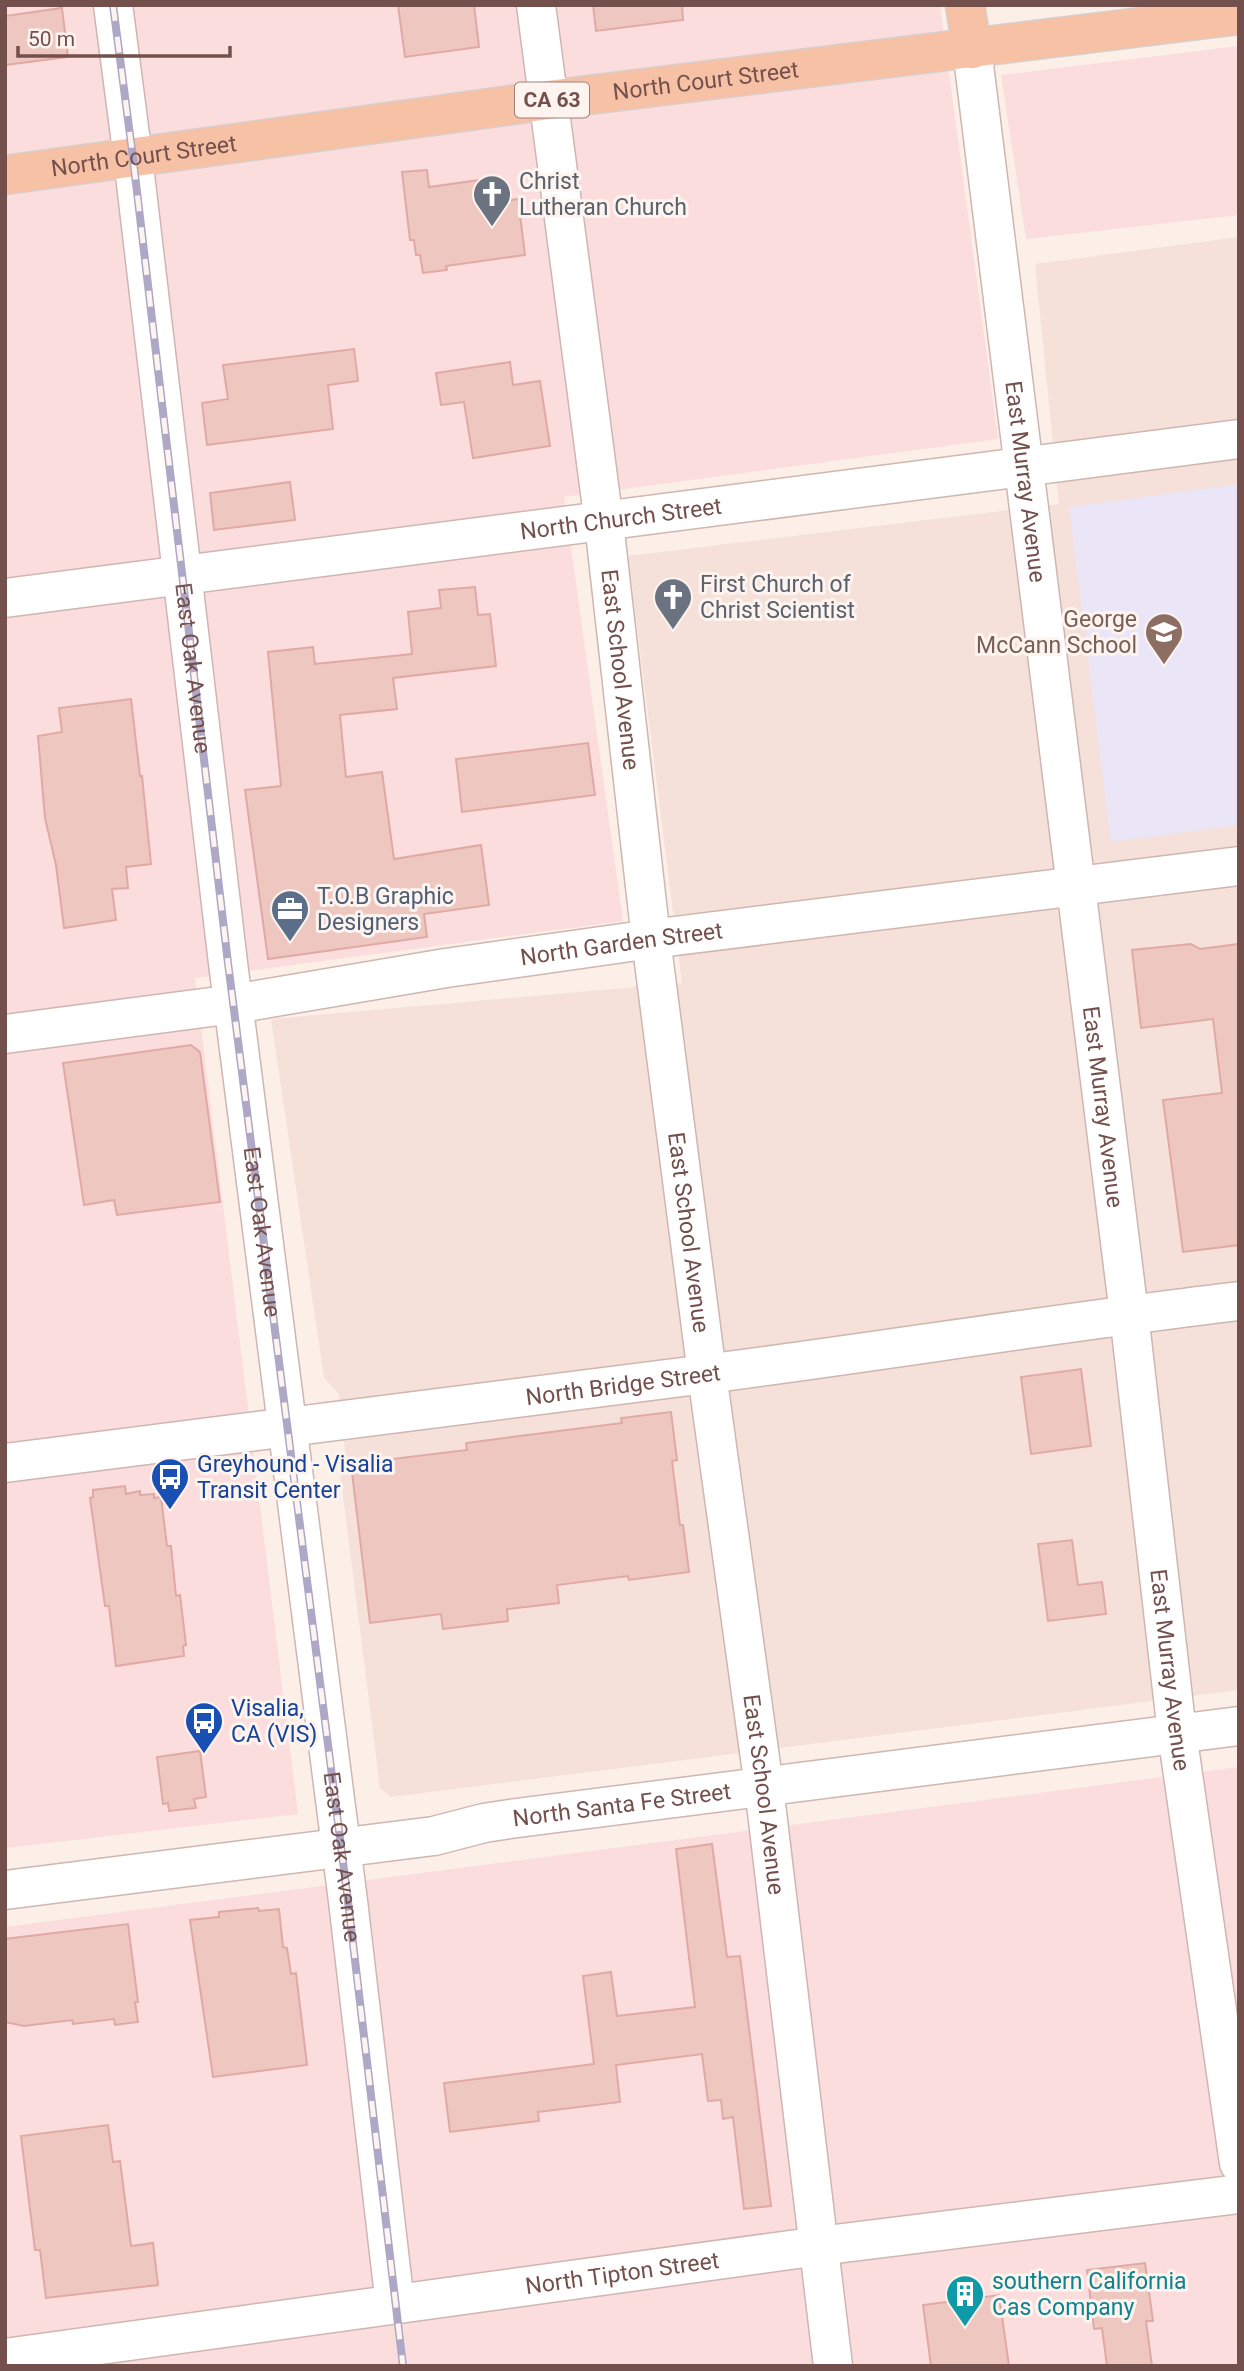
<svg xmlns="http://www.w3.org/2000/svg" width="1244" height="2371" viewBox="0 0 1244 2371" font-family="Roboto,sans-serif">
	<rect width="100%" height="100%" fill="#fbefe8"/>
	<path fill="#f5e1da" d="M 1239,237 L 1239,1690 L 391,1797 L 380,1788 L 339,1464 L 345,1452 L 339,1394 L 324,1378 L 271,1019 L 682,983 L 628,556 L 1059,504 L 1035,264 Z"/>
	<path fill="#fbdddd" d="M 5,5 L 940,5 L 998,439 L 564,497 L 623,921 L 195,978 L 298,1814 L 5,1848 Z
		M 1239,46 L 1239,215 L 1026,239 L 1001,75 Z
		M 1239,1767 L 1239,2366 L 5,2366 L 5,1927 Z"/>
	<path fill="#ebe5f8" d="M 1239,484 L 1239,825 L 1111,842 L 1069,507 Z"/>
	<path fill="#efc7c1" stroke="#e1a9a3" stroke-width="2" d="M 398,5 L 474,5 L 479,47 L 405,57 Z
		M 593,5 L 682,5 L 683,20 L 596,31 Z
		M 62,8 L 68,57 L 5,65 L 5,16 Z
		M 427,170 L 429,187 L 494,178 L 497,202 L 518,199 L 525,255 L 446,266 L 447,270 L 423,273 L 420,255 L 416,255 L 414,240 L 410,240 L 402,172 Z
		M 354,349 L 358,381 L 328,385 L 333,429 L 207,445 L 202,403 L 228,399 L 223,365 Z
		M 510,362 L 513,385 L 540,381 L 550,446 L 473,458 L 464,402 L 441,405 L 436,373 Z
		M 290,482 L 295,520 L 214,530 L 210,493 Z
		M 475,587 L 478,615 L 490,614 L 496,666 L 393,678 L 397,709 L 340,715 L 346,777 L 382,772 L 394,859 L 481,845 L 489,905 L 424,914 L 427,937 L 268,959 L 245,790 L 281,786 L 268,652 L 313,647 L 315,664 L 412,654 L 408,612 L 441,608 L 439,590 Z
		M 131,699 L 140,776 L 142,776 L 151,864 L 126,867 L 128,888 L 112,889 L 116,920 L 64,928 L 56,865 L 45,818 L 38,736 L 62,732 L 59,708 Z
		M 588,743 L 595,795 L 462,812 L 456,759 Z
		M 1191,944 L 1200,949 L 1239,944 L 1239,1245 L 1183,1252 L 1163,1100 L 1222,1093 L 1213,1019 L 1141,1028 L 1132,950 Z
		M 191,1045 L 200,1052 L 220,1202 L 117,1215 L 114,1200 L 84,1205 L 63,1063 Z
		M 1081,1369 L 1091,1446 L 1031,1454 L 1021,1377 Z
		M 671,1412 L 677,1460 L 672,1461 L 680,1525 L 683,1525 L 689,1572 L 629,1580 L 628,1576 L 557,1585 L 559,1603 L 507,1609 L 508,1621 L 443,1629 L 441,1614 L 370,1623 L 351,1464 L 467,1450 L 466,1443 L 622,1423 L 621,1418 Z
		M 125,1486 L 126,1494 L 140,1491 L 140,1495 L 154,1494 L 154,1498 L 161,1497 L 167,1546 L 171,1546 L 176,1596 L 180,1595 L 186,1645 L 183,1646 L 184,1656 L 116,1666 L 109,1606 L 105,1606 L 90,1498 L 93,1497 L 93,1490 Z
		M 1072,1540 L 1078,1585 L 1102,1582 L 1106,1614 L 1048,1621 L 1038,1544 Z
		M 200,1751 L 206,1797 L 194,1799 L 196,1808 L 169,1811 L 168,1803 L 163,1804 L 157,1757 Z
		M 712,1844 L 727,1957 L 740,1956 L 771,2206 L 744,2209 L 733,2117 L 723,2119 L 721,2100 L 708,2101 L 702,2054 L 616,2065 L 620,2102 L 538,2112 L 539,2121 L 450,2132 L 444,2083 L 594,2064 L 583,1976 L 611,1972 L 617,2016 L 695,2007 L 676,1849 Z
		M 258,1908 L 259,1911 L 279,1909 L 283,1947 L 287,1948 L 291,1974 L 296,1973 L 307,2065 L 213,2077 L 190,1920 L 219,1917 L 219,1912 Z
		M 128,1924 L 138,2002 L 135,2002 L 138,2022 L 115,2025 L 114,2019 L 73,2024 L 72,2020 L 24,2026 L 5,2022 L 5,1939 Z
		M 108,2125 L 113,2162 L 120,2161 L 131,2246 L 153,2243 L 158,2285 L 46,2298 L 40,2250 L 35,2250 L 21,2136 Z
		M 1145,2263 L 1153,2321 L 1146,2321 L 1152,2366 L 1107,2366 L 1102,2328 L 1094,2329 L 1087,2270 Z
		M 999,2295 L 1009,2366 L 931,2366 L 923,2305 Z"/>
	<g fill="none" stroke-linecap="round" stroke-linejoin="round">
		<defs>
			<g id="minor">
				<path id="s1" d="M 113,5 L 133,158 L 228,963 L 348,1901 L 395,2304"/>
				<path id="s2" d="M 536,5 L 604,523 L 651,939 L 707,1374 L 764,1787 L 833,2366"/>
				<path id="s3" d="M 972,49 L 1129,1314 L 1177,1733 L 1239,2163"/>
				<path id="s4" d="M 5,598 L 1239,439"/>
				<path id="s5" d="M 5,1034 L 234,1004 L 446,968 L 651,939 L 1239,866"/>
				<path id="s6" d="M 5,1463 C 239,1432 473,1405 706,1374 C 884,1351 1061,1322 1239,1301"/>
				<path id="s7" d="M 5,1890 L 434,1836 L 484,1823 L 510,1819 L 1239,1726"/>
				<path id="s8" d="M 5,2358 L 819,2246 L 1239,2194"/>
			</g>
			<g id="major">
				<path d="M 965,5 L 972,49"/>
				<path id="s9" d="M 5,175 L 548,100 L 1239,15"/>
			</g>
		</defs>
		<use href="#minor" stroke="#cfb6b1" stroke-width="41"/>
		<use href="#major" stroke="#d8cecd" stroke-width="41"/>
		<use href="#minor" stroke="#fff" stroke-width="38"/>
		<use href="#major" stroke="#f6c1a5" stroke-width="38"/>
		<defs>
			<path id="rail" d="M 113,5 L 133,158 L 228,963 L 348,1901 L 403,2366"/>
		</defs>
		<use href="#rail" stroke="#aea7c5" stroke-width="8"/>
		<use href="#rail" stroke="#fef4ef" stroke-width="5" stroke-dasharray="16" stroke-linecap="butt"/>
	</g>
	<defs>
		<symbol id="church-pin" viewBox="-11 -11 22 30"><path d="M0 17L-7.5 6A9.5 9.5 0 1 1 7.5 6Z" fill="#6b7280" stroke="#fef4ef"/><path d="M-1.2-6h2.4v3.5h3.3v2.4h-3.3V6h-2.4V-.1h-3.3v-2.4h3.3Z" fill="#fff"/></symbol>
		<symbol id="school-pin" viewBox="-11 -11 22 30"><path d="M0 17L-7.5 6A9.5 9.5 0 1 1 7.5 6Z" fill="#8d6e63" stroke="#fef4ef"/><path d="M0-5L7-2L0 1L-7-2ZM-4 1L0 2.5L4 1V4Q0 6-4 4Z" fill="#fff"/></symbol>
		<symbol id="office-pin" viewBox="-11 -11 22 30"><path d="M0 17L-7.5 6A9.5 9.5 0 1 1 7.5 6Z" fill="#5c6f8a" stroke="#fef4ef"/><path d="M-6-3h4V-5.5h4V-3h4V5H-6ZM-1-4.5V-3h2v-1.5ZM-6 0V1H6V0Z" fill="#fff"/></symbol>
		<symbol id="bus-pin" viewBox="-11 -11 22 30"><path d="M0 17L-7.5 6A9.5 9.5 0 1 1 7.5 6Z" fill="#1a4fb4" stroke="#fef4ef"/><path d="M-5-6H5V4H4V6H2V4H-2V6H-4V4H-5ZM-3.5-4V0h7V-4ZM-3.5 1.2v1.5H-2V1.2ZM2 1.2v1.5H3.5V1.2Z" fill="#fff"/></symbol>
		<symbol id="building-pin" viewBox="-11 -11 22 30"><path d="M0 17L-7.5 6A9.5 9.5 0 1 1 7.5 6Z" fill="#0f9aa8" stroke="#fef4ef"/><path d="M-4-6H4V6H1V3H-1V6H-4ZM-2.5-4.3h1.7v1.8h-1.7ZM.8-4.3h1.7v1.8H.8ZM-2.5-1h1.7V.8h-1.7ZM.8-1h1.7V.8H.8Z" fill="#fff"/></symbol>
	</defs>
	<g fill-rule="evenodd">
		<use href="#church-pin" x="470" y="172" width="44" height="60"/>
		<use href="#church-pin" x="651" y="575" width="44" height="60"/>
		<use href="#school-pin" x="1142" y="610" width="44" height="60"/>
		<use href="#office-pin" x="268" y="887" width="44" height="60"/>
		<use href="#bus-pin" x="148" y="1455" width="44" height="60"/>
		<use href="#bus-pin" x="182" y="1699" width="44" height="60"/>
		<use href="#building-pin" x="943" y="2272" width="44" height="60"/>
	</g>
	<g text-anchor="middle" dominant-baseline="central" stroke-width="6" stroke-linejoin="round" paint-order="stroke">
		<rect fill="#fef4ef" stroke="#9d817e" stroke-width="2" x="515" y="82.5" width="74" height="35" rx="5"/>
		<g font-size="21" font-weight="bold" fill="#74504d">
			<text x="552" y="100">CA 63</text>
		</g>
		<g font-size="23" fill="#74504d" stroke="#fef4ef">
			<text stroke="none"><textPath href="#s9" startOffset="707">North Court Street</textPath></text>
			<text stroke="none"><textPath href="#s9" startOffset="140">North Court Street</textPath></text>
			<text stroke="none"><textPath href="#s3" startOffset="436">East Murray Avenue</textPath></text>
			<text stroke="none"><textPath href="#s4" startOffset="621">North Church Street</textPath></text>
			<text stroke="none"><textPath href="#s1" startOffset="668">East Oak Avenue</textPath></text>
			<text stroke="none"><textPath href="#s2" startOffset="670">East School Avenue</textPath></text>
			<text stroke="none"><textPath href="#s5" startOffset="623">North Garden Street</textPath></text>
			<text stroke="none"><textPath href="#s3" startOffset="1066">East Murray Avenue</textPath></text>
			<text stroke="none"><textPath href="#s1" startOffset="1236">East Oak Avenue</textPath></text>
			<text stroke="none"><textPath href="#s2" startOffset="1237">East School Avenue</textPath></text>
			<text stroke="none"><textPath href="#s6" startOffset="623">North Bridge Street</textPath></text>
			<text stroke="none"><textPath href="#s3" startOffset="1633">East Murray Avenue</textPath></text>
			<text stroke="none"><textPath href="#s2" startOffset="1804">East School Avenue</textPath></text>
			<text stroke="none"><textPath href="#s7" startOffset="623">North Santa Fe Street</textPath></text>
			<text stroke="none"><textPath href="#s1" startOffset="1866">East Oak Avenue</textPath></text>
			<text stroke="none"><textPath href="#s8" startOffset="623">North Tipton Street</textPath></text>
		</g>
		<g font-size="23" fill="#5b616d" stroke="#fef4ef" text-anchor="start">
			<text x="519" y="181">Christ<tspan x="519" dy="26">Lutheran Church</tspan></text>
			<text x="700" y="584">First Church of<tspan x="700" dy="26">Christ Scientist</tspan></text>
		</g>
		<g font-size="23" fill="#785e54" stroke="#fef4ef" text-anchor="end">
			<text x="1137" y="619">George<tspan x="1137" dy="26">McCann School</tspan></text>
		</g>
		<g font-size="23" fill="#4e5e75" stroke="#fef4ef" text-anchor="start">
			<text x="317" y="896">T.O.B Graphic<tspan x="317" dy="26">Designers</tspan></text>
		</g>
		<g font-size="23" fill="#164399" stroke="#fef4ef" text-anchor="start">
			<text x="197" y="1464">Greyhound - Visalia<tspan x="197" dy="26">Transit Center</tspan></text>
			<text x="231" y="1708">Visalia,<tspan x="231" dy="26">CA (VIS)</tspan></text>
		</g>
		<g font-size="23" fill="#0d838f" stroke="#fef4ef" text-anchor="start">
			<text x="992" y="2281">southern California<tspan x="992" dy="26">Cas Company</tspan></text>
		</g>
	</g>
	<rect width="1244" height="2371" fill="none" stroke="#74504d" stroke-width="14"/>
	<path d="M18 46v10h212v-10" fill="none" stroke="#74504d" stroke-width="3.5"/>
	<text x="28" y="46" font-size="21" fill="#74504d" stroke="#fef4ef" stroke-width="5" paint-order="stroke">50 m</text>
</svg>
